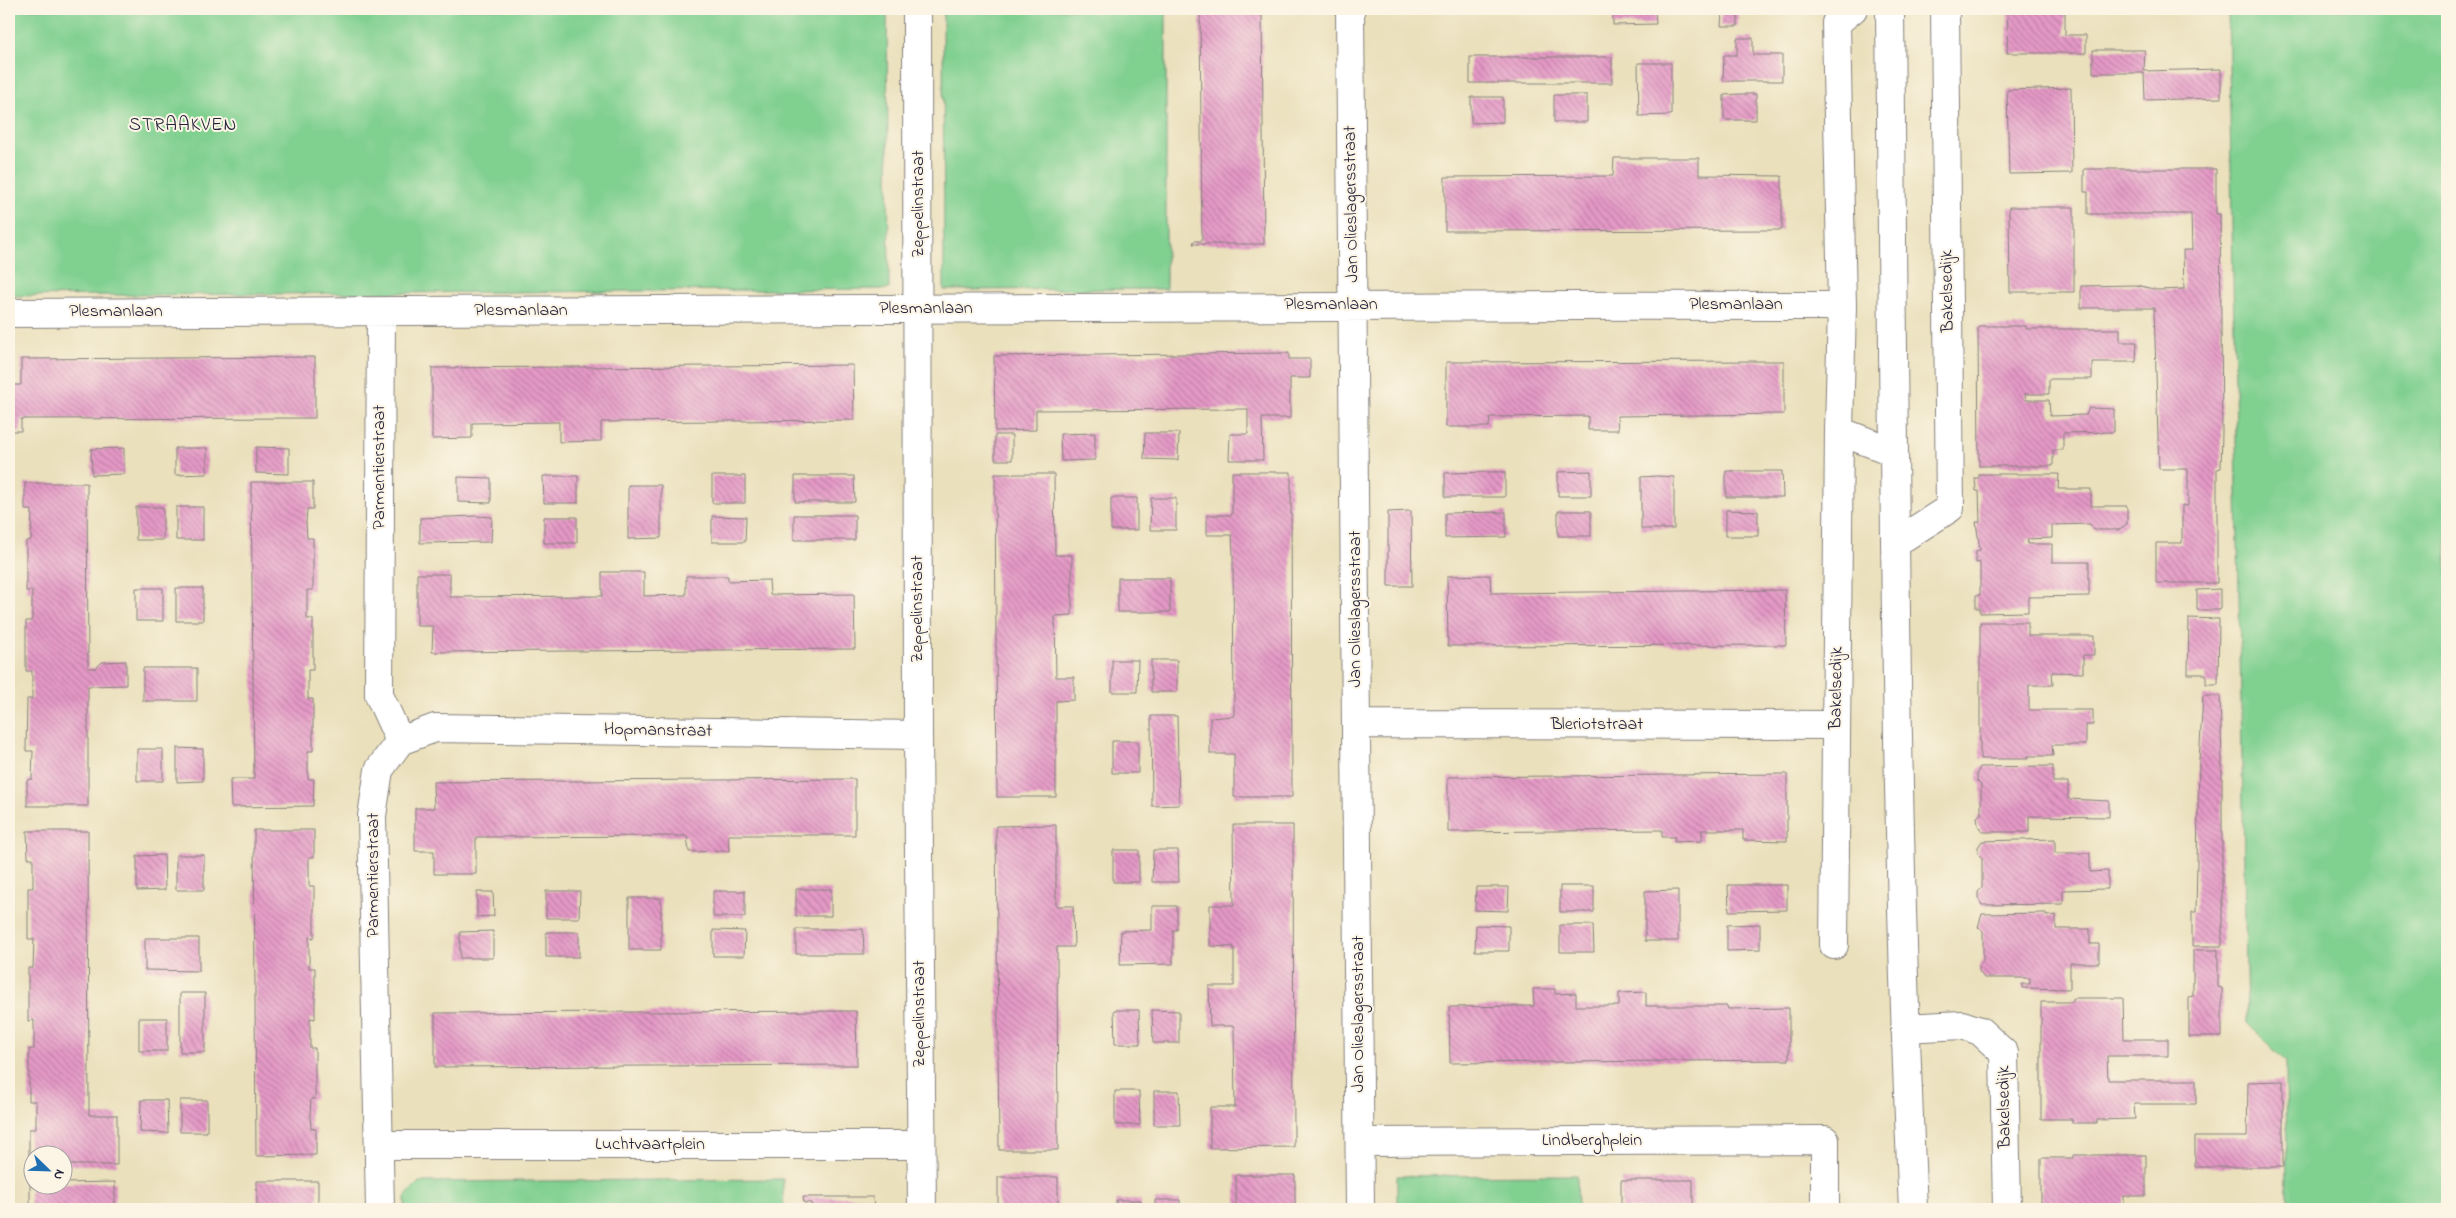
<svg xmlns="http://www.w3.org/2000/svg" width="2456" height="1218" viewBox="0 0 2456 1218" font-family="'Indie Flower',sans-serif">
	<defs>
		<pattern id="building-back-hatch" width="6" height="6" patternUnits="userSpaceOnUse" patternTransform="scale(1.25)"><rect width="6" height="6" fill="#e599c6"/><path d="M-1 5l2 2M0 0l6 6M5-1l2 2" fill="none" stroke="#b97ca2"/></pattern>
	</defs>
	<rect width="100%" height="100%" fill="#fcf5e5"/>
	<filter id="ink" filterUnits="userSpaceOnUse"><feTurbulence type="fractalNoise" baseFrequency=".02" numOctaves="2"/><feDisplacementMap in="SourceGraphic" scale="10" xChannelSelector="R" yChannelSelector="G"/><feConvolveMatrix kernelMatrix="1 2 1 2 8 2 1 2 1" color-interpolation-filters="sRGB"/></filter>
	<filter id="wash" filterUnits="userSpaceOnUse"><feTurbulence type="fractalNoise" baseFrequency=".0096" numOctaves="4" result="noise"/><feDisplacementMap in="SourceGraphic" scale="20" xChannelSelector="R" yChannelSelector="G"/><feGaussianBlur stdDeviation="1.12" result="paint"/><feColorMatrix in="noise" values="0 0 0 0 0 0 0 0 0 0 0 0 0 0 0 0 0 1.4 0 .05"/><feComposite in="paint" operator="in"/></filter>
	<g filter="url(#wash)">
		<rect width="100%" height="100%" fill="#eae0bc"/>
		<path fill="#80d090" stroke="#517966" d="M 9,9 L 887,9 L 889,289 L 9,296 Z
			M 943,9 L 1166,9 L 1166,289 L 944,290 Z
			M 2228,9 L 2447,9 L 2447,1209 L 2287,1209 L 2286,1062 L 2247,1023 Z
			M 1577,1175 L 1578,1209 L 1397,1209 L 1397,1176 Z
			M 783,1179 L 783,1209 L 405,1209 L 405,1197 L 419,1182 Z"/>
		<g id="blocks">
			<path fill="url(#building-back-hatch)" d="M 1200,9 L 1262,9 L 1264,244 L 1193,244 L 1194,241 L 1202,241 Z
				M 1613,9 L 1655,9 L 1656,24 L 1613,25 Z
				M 1697,9 L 1738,9 L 1738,26 L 1721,26 L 1722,12 L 1697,13 Z
				M 2008,9 L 2065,9 L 2065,35 L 2086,35 L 2086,53 L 2007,53 Z
				M 1737,38 L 1753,38 L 1753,55 L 1782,55 L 1782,81 L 1723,81 L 1724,55 L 1737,55 Z
				M 2093,50 L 2145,50 L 2144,71 L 2221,69 L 2221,98 L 2145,100 L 2144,73 L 2093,73 Z
				M 1470,57 L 1612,57 L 1612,83 L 1470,83 Z
				M 1638,63 L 1671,63 L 1671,115 L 1639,116 Z
				M 2071,88 L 2072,173 L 2009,174 L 2007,90 Z
				M 1740,94 L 1756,94 L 1756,120 L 1724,120 L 1724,95 Z
				M 1554,95 L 1587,95 L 1587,122 L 1554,122 Z
				M 1471,97 L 1503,97 L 1503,122 L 1471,123 Z
				M 1614,158 L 1699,158 L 1699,175 L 1782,176 L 1782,230 L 1445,231 L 1445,177 L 1613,176 Z
				M 2084,169 L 2216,169 L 2216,214 L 2220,214 L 2222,432 L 2221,468 L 2217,469 L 2217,583 L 2156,583 L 2156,543 L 2182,543 L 2182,505 L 2188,506 L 2188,469 L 2159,469 L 2154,308 L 2081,308 L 2081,286 L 2136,285 L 2158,290 L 2184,289 L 2183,250 L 2192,250 L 2191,214 L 2088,214 L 2088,192 L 2084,192 Z
				M 2009,207 L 2074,207 L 2074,292 L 2010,292 Z
				M 1978,326 L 2026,326 L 2026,329 L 2120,329 L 2120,342 L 2137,342 L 2136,362 L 2092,362 L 2092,379 L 2049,379 L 2049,394 L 2025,394 L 2026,400 L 2049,400 L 2050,416 L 2086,415 L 2089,408 L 2114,409 L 2114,432 L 2063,433 L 2063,450 L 2053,450 L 2053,466 L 1979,466 Z
				M 1289,353 L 1289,359 L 1310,359 L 1310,378 L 1290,378 L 1290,418 L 1262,418 L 1263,460 L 1229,460 L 1230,434 L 1248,434 L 1248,409 L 1036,410 L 1036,430 L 995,431 L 994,356 Z
				M 315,357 L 315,418 L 21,419 L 21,431 L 9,431 L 9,385 L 21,385 L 21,359 Z
				M 1784,361 L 1784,414 L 1617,416 L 1618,430 L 1588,430 L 1588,416 L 1490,417 L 1489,427 L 1446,427 L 1446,362 Z
				M 853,365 L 854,420 L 601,422 L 601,441 L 559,442 L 559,422 L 472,423 L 472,438 L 432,439 L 432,368 Z
				M 1095,433 L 1095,460 L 1061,461 L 1060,434 Z
				M 1145,433 L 1179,433 L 1178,460 L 1144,459 Z
				M 995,435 L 1012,435 L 1012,460 L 995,460 Z
				M 256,447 L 289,448 L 289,474 L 256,473 Z
				M 124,448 L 124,474 L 92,475 L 91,449 Z
				M 175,448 L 207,448 L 207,474 L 175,475 Z
				M 1591,471 L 1591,496 L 1558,496 L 1558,472 Z
				M 1726,471 L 1782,471 L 1783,497 L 1726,497 Z
				M 1232,472 L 1291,472 L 1292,797 L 1234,797 L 1234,754 L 1210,754 L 1210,718 L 1234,716 L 1233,554 L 1232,535 L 1207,535 L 1207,515 L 1232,515 Z
				M 1490,472 L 1505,472 L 1505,497 L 1445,497 L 1445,473 Z
				M 995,474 L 1054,474 L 1055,555 L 1072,555 L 1072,615 L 1055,616 L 1056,677 L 1074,677 L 1074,700 L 1056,701 L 1056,797 L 997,797 Z
				M 1979,474 L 2059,474 L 2058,489 L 2091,489 L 2091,506 L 2127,506 L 2127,524 L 2118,530 L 2094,530 L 2090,524 L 2052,525 L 2052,538 L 2028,539 L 2027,544 L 2052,544 L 2052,562 L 2089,562 L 2089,596 L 2028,597 L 2028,612 L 1980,613 L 1980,608 L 1976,608 L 1976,595 L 1980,595 L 1980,562 L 1976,563 L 1976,551 L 1980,550 L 1976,522 L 1980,522 L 1979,491 L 1976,491 L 1975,478 L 1979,478 Z
				M 543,476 L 578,476 L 578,503 L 544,503 Z
				M 712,476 L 745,476 L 745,503 L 712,503 Z
				M 795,476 L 854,476 L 855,502 L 795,502 Z
				M 1657,476 L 1674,477 L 1674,529 L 1641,529 L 1641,477 Z
				M 458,477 L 491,478 L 491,503 L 458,502 Z
				M 251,482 L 313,482 L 313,509 L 307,509 L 306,522 L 307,538 L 313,538 L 313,590 L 307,590 L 307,619 L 313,619 L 313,670 L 308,670 L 308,699 L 313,699 L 313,751 L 308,751 L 308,779 L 314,779 L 313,806 L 231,807 L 230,779 L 254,779 Z
				M 25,483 L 87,483 L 88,668 L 96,668 L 102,662 L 126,661 L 126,685 L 88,686 L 88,806 L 27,806 L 27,780 L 32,779 L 33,751 L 26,751 L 27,699 L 32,699 L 32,671 L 26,671 L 26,621 L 32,621 L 32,591 L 26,591 L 26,541 L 31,540 L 32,510 L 25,510 Z
				M 628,485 L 661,485 L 661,538 L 628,539 Z
				M 1111,498 L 1137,498 L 1137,530 L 1111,530 Z
				M 1151,498 L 1176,498 L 1176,530 L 1150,530 Z
				M 136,507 L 163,507 L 163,540 L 136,540 Z
				M 176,507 L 203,507 L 203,540 L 176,540 Z
				M 1726,510 L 1758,511 L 1758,536 L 1726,536 Z
				M 1411,511 L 1412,586 L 1388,586 L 1388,512 Z
				M 1558,511 L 1591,511 L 1591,536 L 1558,536 Z
				M 1506,512 L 1506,537 L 1445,538 L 1445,513 Z
				M 794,515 L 855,515 L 855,540 L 794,540 Z
				M 476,516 L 492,517 L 491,542 L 420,543 L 420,518 Z
				M 712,516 L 746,517 L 745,542 L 712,542 Z
				M 544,517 L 577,517 L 577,543 L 544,543 Z
				M 602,572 L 644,572 L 644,596 L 686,595 L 686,576 L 728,576 L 728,581 L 769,580 L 770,595 L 854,594 L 855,649 L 432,652 L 433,626 L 417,626 L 417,574 L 450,574 L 450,597 L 602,596 Z
				M 1490,575 L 1491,593 L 1785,590 L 1786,645 L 1448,646 L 1447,576 Z
				M 1118,578 L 1170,578 L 1170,612 L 1118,612 Z
				M 136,588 L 163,588 L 163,621 L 136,621 Z
				M 176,588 L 203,588 L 203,621 L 176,621 Z
				M 2220,589 L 2220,610 L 2197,610 L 2197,590 Z
				M 2189,618 L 2219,619 L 2218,684 L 2206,684 L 2206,674 L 2188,674 Z
				M 1980,622 L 2028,622 L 2028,636 L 2094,636 L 2094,655 L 2083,655 L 2083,673 L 2052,672 L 2053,685 L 2029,685 L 2029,710 L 2093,710 L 2093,725 L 2086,725 L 2086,745 L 2052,745 L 2053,756 L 2028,756 L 2028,759 L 1980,759 Z
				M 1112,660 L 1138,660 L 1137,692 L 1112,692 Z
				M 1151,660 L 1177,660 L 1177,692 L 1151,692 Z
				M 143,668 L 197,668 L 197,701 L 143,701 Z
				M 2203,696 L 2220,696 L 2222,761 L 2222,946 L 2192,946 L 2192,912 L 2196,912 L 2199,761 Z
				M 1151,716 L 1177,716 L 1179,805 L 1152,806 Z
				M 1112,741 L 1138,741 L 1138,773 L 1112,773 Z
				M 177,748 L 203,749 L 203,781 L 177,782 Z
				M 137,749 L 163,749 L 163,781 L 137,781 Z
				M 2053,766 L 2053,782 L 2068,782 L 2068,799 L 2109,801 L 2109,817 L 2029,816 L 2029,832 L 1982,832 L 1978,825 L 1977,817 L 1981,814 L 1981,785 L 1977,781 L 1977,773 L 1980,767 Z
				M 1787,774 L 1787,841 L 1743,840 L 1743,830 L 1702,830 L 1702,841 L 1674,842 L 1675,837 L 1662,837 L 1662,830 L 1448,832 L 1448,777 Z
				M 855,779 L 855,835 L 728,835 L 729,851 L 689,852 L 687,836 L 476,837 L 476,874 L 434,874 L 434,851 L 415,851 L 415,808 L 434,808 L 433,782 Z
				M 1056,825 L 1056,906 L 1073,906 L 1074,947 L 1057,947 L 1058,1150 L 999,1150 L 996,826 Z
				M 1233,825 L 1293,825 L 1294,1147 L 1210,1148 L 1210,1107 L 1235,1107 L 1234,1026 L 1210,1026 L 1209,986 L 1234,986 L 1234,947 L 1210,946 L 1210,905 L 1234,905 Z
				M 254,830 L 314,830 L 314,857 L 309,857 L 309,886 L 314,886 L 314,938 L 309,937 L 309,968 L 315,968 L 315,1019 L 310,1018 L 310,1048 L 315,1048 L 315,1099 L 311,1099 L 310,1115 L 311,1128 L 316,1129 L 316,1155 L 256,1156 Z
				M 27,831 L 88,831 L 89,1115 L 117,1115 L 117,1165 L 62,1165 L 62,1156 L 32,1156 L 32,1158 L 29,1158 L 29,1129 L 36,1129 L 36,1101 L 29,1101 L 29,1049 L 34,1049 L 34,1020 L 28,1021 L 28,968 L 33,968 L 34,939 L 28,939 L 28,888 L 33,888 L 33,858 L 28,858 Z
				M 2055,839 L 2055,853 L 2090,853 L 2090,872 L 2108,871 L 2108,889 L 2063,890 L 2063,904 L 1982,905 L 1978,898 L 1978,892 L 1982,888 L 1982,858 L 1978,854 L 1978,847 L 1982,841 Z
				M 1113,850 L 1139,850 L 1139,882 L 1113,882 Z
				M 1153,850 L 1178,850 L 1179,882 L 1152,882 Z
				M 164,855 L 165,890 L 137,891 L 137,856 Z
				M 176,855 L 204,855 L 204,890 L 176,890 Z
				M 1728,885 L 1787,885 L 1787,910 L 1729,911 Z
				M 1560,886 L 1594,886 L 1594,912 L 1560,912 Z
				M 1476,887 L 1509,887 L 1508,911 L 1475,910 Z
				M 796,889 L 831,889 L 831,916 L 796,916 Z
				M 1678,890 L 1678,941 L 1645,941 L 1645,891 Z
				M 546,891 L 580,891 L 579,918 L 546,918 Z
				M 713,891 L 745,891 L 745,917 L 713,917 Z
				M 477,892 L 493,892 L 494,916 L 477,917 Z
				M 629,898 L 661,898 L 661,950 L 629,950 Z
				M 1152,906 L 1177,906 L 1177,930 L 1173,930 L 1173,964 L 1120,965 L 1121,931 L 1152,930 Z
				M 2046,913 L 2046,916 L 2056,915 L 2056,929 L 2090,929 L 2090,944 L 2099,944 L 2099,963 L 2070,963 L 2070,989 L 2022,988 L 2022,984 L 2030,984 L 2030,978 L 1984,978 L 1979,971 L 1979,966 L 1983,961 L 1983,931 L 1978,927 L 1982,914 Z
				M 1760,924 L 1760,950 L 1727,951 L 1727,925 Z
				M 1476,925 L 1509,926 L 1509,951 L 1475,951 Z
				M 1560,925 L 1593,925 L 1594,952 L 1560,952 Z
				M 796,929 L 863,929 L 864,954 L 796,954 Z
				M 713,930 L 745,931 L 744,956 L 713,956 Z
				M 493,931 L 493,958 L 460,958 L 460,932 Z
				M 546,932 L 579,932 L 579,957 L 546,957 Z
				M 145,938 L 199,938 L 199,971 L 145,970 Z
				M 2193,950 L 2218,950 L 2218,987 L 2222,988 L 2222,1037 L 2189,1037 L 2189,997 L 2193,996 Z
				M 1533,989 L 1555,989 L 1555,994 L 1576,993 L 1576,1006 L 1619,1006 L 1619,993 L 1646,992 L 1646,1006 L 1727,1006 L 1728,1009 L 1789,1008 L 1789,1060 L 1450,1063 L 1449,1007 L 1534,1006 Z
				M 180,993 L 205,993 L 205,1052 L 180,1052 Z
				M 2073,998 L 2123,998 L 2124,1039 L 2168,1039 L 2168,1056 L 2107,1056 L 2108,1080 L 2196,1080 L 2196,1104 L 2134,1104 L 2135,1119 L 2097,1120 L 2097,1123 L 2072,1123 L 2072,1119 L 2041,1119 L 2041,1002 L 2073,1002 Z
				M 1114,1010 L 1139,1010 L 1140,1044 L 1115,1044 Z
				M 1152,1010 L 1179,1011 L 1179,1043 L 1153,1043 Z
				M 856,1011 L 857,1065 L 435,1067 L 435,1013 Z
				M 139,1018 L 167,1018 L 167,1051 L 139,1051 Z
				M 2283,1081 L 2283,1167 L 2195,1167 L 2195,1137 L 2247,1137 L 2248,1082 Z
				M 1115,1091 L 1139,1091 L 1140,1125 L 1115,1125 Z
				M 1154,1091 L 1179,1091 L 1180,1125 L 1154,1125 Z
				M 141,1100 L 167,1100 L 168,1133 L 140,1132 Z
				M 180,1100 L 207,1100 L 207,1132 L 180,1132 Z
				M 2073,1155 L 2146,1155 L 2146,1196 L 2124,1196 L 2124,1209 L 2041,1209 L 2041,1158 L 2073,1158 Z
				M 1236,1175 L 1295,1175 L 1295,1209 L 1236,1209 Z
				M 998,1177 L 1058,1177 L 1058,1209 L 998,1209 Z
				M 1621,1180 L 1693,1180 L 1693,1209 L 1621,1209 Z
				M 257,1181 L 318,1181 L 318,1208 L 257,1209 Z
				M 115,1182 L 115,1209 L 30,1209 L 30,1183 L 32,1183 L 32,1186 L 62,1186 L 62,1183 Z
				M 803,1197 L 873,1197 L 874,1209 L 812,1209 L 811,1203 L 804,1203 Z
				M 1116,1200 L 1141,1200 L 1141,1209 L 1116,1209 Z
				M 1155,1200 L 1180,1200 L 1180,1209 L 1155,1209 Z
				M 141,1206 L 168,1206 L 168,1209 L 141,1209 Z
				M 181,1206 L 208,1206 L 208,1209 L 181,1209 Z"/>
		</g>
	</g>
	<g filter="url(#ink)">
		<use href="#blocks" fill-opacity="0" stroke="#86817c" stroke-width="1"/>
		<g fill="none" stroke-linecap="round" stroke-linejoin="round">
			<defs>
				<path id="minor" d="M 917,9 L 918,735 L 922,1209
					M 1350,9 L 1360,1209
					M 9,313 C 620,312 1231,304 1842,306
					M 1839,431 L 1894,452
					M 1895,543 L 1950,508 L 1945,9
					M 1357,724 L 1836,725
					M 400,741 L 435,728 L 918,735
					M 1834,945 L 1839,431 L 1842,306 L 1836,23 L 1853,9
					M 1905,1028 L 1962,1025 L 1980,1031 L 2004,1053 L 2007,1209
					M 1360,1142 L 1825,1140 L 1825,1209
					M 380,1145 L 921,1145
					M 380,1209 L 372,816 L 379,770 L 400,741 L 379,695 L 381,312"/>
				<path id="tertiary" d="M 1890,9 C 1894,409 1894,809 1913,1209"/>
			</defs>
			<use href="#minor" stroke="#86817c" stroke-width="30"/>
			<use href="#tertiary" stroke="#86817c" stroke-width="30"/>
			<use href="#minor" stroke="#fff" stroke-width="28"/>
			<use href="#tertiary" stroke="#fff" stroke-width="28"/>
		</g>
	</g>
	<g text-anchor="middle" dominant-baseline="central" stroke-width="4" stroke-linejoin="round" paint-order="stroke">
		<g font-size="18" fill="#22223b" stroke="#fcf5e5">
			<text transform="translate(919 204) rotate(-90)">Zeppelinstraat</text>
			<text transform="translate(1352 204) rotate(-91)">Jan Olieslagersstraat</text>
			<text transform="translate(1948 291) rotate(-91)">Bakelsedijk</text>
			<text x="1331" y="305">Plesmanlaan</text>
			<text x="1736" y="305">Plesmanlaan</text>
			<text x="926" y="309">Plesmanlaan</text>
			<text x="521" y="311">Plesmanlaan</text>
			<text x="116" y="312">Plesmanlaan</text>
			<text transform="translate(380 467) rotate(-90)">Parmentierstraat</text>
			<text transform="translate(918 609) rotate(-90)">Zeppelinstraat</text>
			<text transform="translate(1356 609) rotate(-90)">Jan Olieslagersstraat</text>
			<text transform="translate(1837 688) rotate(-89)">Bakelsedijk</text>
			<text x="1597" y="725">Bleriotstraat</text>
			<text transform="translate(658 731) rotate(1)">Hopmanstraat</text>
			<text transform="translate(374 875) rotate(-90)">Parmentierstraat</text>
			<text transform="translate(920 1014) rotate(-90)">Zeppelinstraat</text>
			<text transform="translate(1359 1014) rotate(-90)">Jan Olieslagersstraat</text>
			<text transform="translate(2005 1107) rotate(-91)">Bakelsedijk</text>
			<text x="1592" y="1141">Lindberghplein</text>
			<text x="650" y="1145">Luchtvaartplein</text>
		</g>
		<g font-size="19" letter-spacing="1" fill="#22223b" stroke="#fcf5e5">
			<text x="183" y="125">STRAAKVEN</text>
		</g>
	</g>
	<rect width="2456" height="1218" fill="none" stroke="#fcf5e5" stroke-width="30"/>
	<g transform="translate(48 1170) rotate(113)"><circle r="24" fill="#fcf5e5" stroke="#a5a1a1"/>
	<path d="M0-4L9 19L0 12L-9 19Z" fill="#1f6fb2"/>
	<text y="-8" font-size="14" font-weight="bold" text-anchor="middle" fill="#22223b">N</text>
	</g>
</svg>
